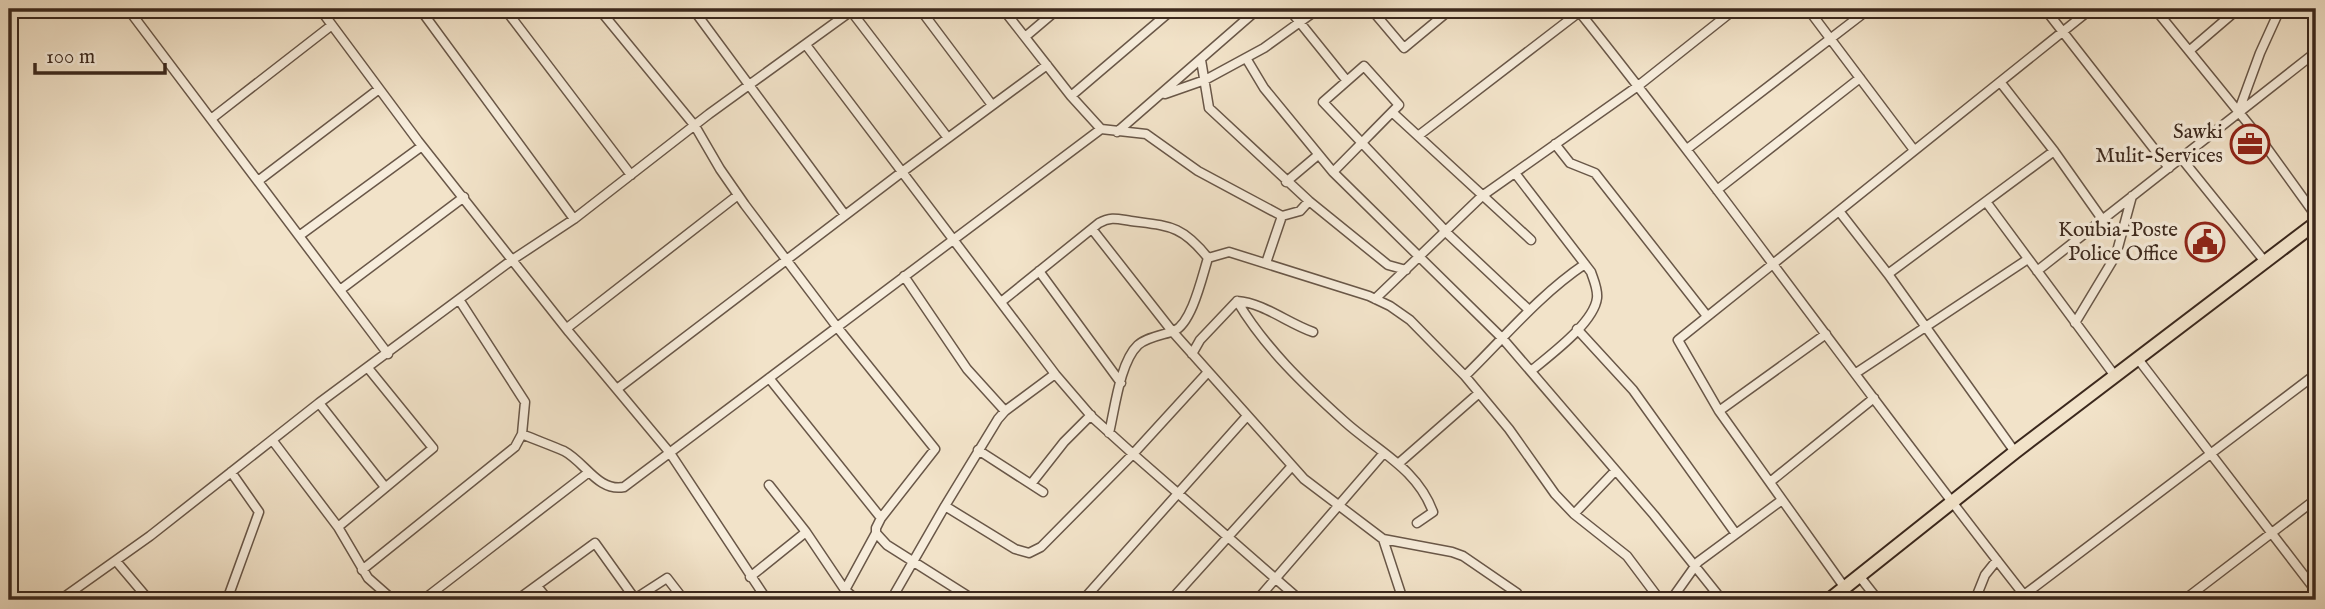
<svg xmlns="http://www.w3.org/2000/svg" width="2325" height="609" viewBox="0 0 2325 609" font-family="'IM FELL English',serif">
	<rect width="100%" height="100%" fill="#f2e3c9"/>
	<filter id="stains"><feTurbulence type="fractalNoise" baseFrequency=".00286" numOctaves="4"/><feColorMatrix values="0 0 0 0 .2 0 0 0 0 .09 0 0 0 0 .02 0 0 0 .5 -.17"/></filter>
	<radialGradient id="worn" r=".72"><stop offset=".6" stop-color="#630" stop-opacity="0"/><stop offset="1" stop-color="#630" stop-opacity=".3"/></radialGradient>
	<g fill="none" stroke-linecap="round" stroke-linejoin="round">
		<defs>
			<path id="minor" d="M 128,9 L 388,354
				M 320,9 L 418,141 L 569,332 L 670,453 L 767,600
				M 420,9 L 574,219
				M 505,9 L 631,175
				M 599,9 L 695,126 L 720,169 L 745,205 L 837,327 L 935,449 L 881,518 L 876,528 L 876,533 L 887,545 L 974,600
				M 693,9 L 845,215
				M 920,9 L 992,105
				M 1003,9 L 1071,96 L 1101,129 L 1146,134 L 1198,171 L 1282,216 L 1300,211 L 1309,201
				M 1289,9 L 1347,81
				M 1371,9 L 1404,48 L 1451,9
				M 1577,9 C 1732,203 1875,406 2028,600
				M 1808,9 L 1914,150
				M 2045,9 L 2169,168
				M 2155,9 L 2259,137 L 2316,216
				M 851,11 L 948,138
				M 1025,37 L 1058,9
				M 806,45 L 1055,374 L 1092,417 L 1133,454 L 1300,600
				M 2189,51 L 2238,9
				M 1246,58 L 1264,88 L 1333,172 L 1503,339 L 1654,515 L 1722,600
				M 1201,60 L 1209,108 L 1309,201 L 1388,265 L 1406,270
				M 2001,83 L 2054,151 L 2102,219
				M 1165,94 L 1205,80 L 1264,48 L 1318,9
				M 1071,96 L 1173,9
				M 1392,112 L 1531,240
				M 2238,113 L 2260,53 L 2280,9
				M 211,119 L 332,25
				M 1117,132 L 1258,9
				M 1418,136 L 1582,10
				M 1555,144 L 1570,163 L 1595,173 L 1707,316
				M 1687,149 L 1869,9
				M 2182,159 L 2266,263
				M 1333,172 C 1355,150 1377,127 1399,105 L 1364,66 L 1323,102 L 1439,224 L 1449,235 L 1529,310
				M 1515,173 L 1591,272 C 1594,281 1598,289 1597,298 C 1594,323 1550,355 1531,371
				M 258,181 L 379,89
				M 1286,182 L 1318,155
				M 1717,190 L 1860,78
				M 1987,203 L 2115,376
				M 1839,211 L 1888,274 L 2015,452
				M 1092,229 L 1172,331 L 1304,479 L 1383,539 L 1452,552 L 1463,556 L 1517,593 L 1520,600
				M 299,236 L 422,146
				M 1266,263 L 1282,216
				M 1039,271 L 1121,383
				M 2037,271 L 2316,52
				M 1888,274 L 2054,151
				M 904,276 L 967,369 L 1005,411
				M 340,290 L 464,197
				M 1375,299 L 1482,196 L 1638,86 L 1735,9
				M 1237,301 C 1265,348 1304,385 1344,421 C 1377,451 1417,468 1433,512 L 1417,523
				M 1237,301 C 1264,303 1287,323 1313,332
				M 1001,302 L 1099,223 C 1111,216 1118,219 1131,221 C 1169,226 1182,225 1208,258 L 1229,252 L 1369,296 L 1390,306 L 1410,320 L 1465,376 L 1509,429 L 1555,494 L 1574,514 L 1627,556 L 1660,600
				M 2075,323 L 2116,255 L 2132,196
				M 567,328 L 738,195
				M 1577,329 L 1633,390 L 1736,534
				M 1192,354 L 1200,340 L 1237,301
				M 2138,359 L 2316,591
				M 1856,373 L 2028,259
				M 1465,376 C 1504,338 1539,295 1585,264
				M 769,378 L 881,518
				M 617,389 L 902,172 L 1047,65
				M 319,403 L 385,487
				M 1719,411 L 1826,334
				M 1109,433 C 1115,408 1120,362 1138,345 C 1147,337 1163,335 1174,331 C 1192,323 1202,277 1208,258
				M 522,434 C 536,440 550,445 564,451 C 585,462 598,492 624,487 L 1101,129
				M 273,441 L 338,527 L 368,578 L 393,600
				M 978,450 L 1043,492
				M 1398,464 L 1479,393
				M 1770,482 L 1874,398
				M 1031,484 L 1064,442 L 1091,415
				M 769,485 L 806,532 L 845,590 L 857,600
				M 945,506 L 1015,549 L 1029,553 L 1041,547 L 1133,454 L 1208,372
				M 1574,514 L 1615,471
				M 338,527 L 433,448 L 368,368
				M 1383,539 L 1403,600
				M 116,561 L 149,600
				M 362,570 L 505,455 L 515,447 L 522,434 L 525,402 L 460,301
				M 750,577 L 806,532
				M 1860,577 L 1878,600
				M 537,586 L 548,600
				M 1845,588 L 1719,411 L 1678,340 L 2091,9
				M 845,590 L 876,533
				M 2024,595 L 2316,374
				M 60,600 L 150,536 L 319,403 L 512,260 L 574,219 L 709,114 L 854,9
				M 227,600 L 259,512 L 231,472
				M 423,600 L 589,472
				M 517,600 L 595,543 L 635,599
				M 633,600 L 667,578 L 684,600
				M 891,600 L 945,506 L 998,419 L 1005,411 L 1055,374
				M 1083,600 L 1247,416
				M 1171,600 L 1292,466
				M 1257,600 L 1383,454
				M 1671,600 L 1698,562 L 1782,500
				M 1975,600 L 1985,575 L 1997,560
				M 2184,600 L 2316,499"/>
			<path id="primary" d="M 1829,600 L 2015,452 L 2316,223"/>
		</defs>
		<use href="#minor" stroke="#695748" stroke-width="11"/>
		<use href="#primary" stroke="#3b281d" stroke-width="16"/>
		<use href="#minor" stroke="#f7eddc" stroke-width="8"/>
		<use href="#primary" stroke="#f2e3c9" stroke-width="12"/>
	</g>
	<defs>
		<symbol id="office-ring" viewBox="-11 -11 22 22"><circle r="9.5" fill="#f7eddc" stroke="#8f2418" stroke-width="1.5"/><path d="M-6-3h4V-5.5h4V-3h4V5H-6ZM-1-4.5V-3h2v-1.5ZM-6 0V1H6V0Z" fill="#8f2418"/></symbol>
		<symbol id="civic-ring" viewBox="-11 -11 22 22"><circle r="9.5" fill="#f7eddc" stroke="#8f2418" stroke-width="1.5"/><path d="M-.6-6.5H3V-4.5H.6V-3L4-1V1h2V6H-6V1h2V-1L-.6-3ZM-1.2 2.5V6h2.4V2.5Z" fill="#8f2418"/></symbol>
	</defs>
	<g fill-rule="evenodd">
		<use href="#office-ring" x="2228" y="122" width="44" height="44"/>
		<use href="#civic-ring" x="2183" y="220" width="44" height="44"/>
	</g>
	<g text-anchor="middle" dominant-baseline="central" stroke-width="7" stroke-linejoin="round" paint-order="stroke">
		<g font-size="21" fill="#3b281d" stroke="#f7eddc" text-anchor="end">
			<text x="2223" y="132">Sawki<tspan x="2223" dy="24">Mulit-Services</tspan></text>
			<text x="2178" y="230">Koubia-Poste<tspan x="2178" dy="24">Police Office</tspan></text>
		</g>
	</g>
	<rect width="2325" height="609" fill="none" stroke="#f2e3c9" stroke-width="35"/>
	<rect x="10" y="10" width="2304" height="588" fill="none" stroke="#3b281d" stroke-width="3.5"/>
	<rect x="18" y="18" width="2290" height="574" fill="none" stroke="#3b281d" stroke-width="2"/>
	<path d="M35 63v10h130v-10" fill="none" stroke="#3b281d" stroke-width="3.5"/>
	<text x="46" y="63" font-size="21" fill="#3b281d" stroke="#f7eddc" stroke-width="5" paint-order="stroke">100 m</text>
	<rect width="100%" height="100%" filter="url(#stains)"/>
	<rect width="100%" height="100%" fill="url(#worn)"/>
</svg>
